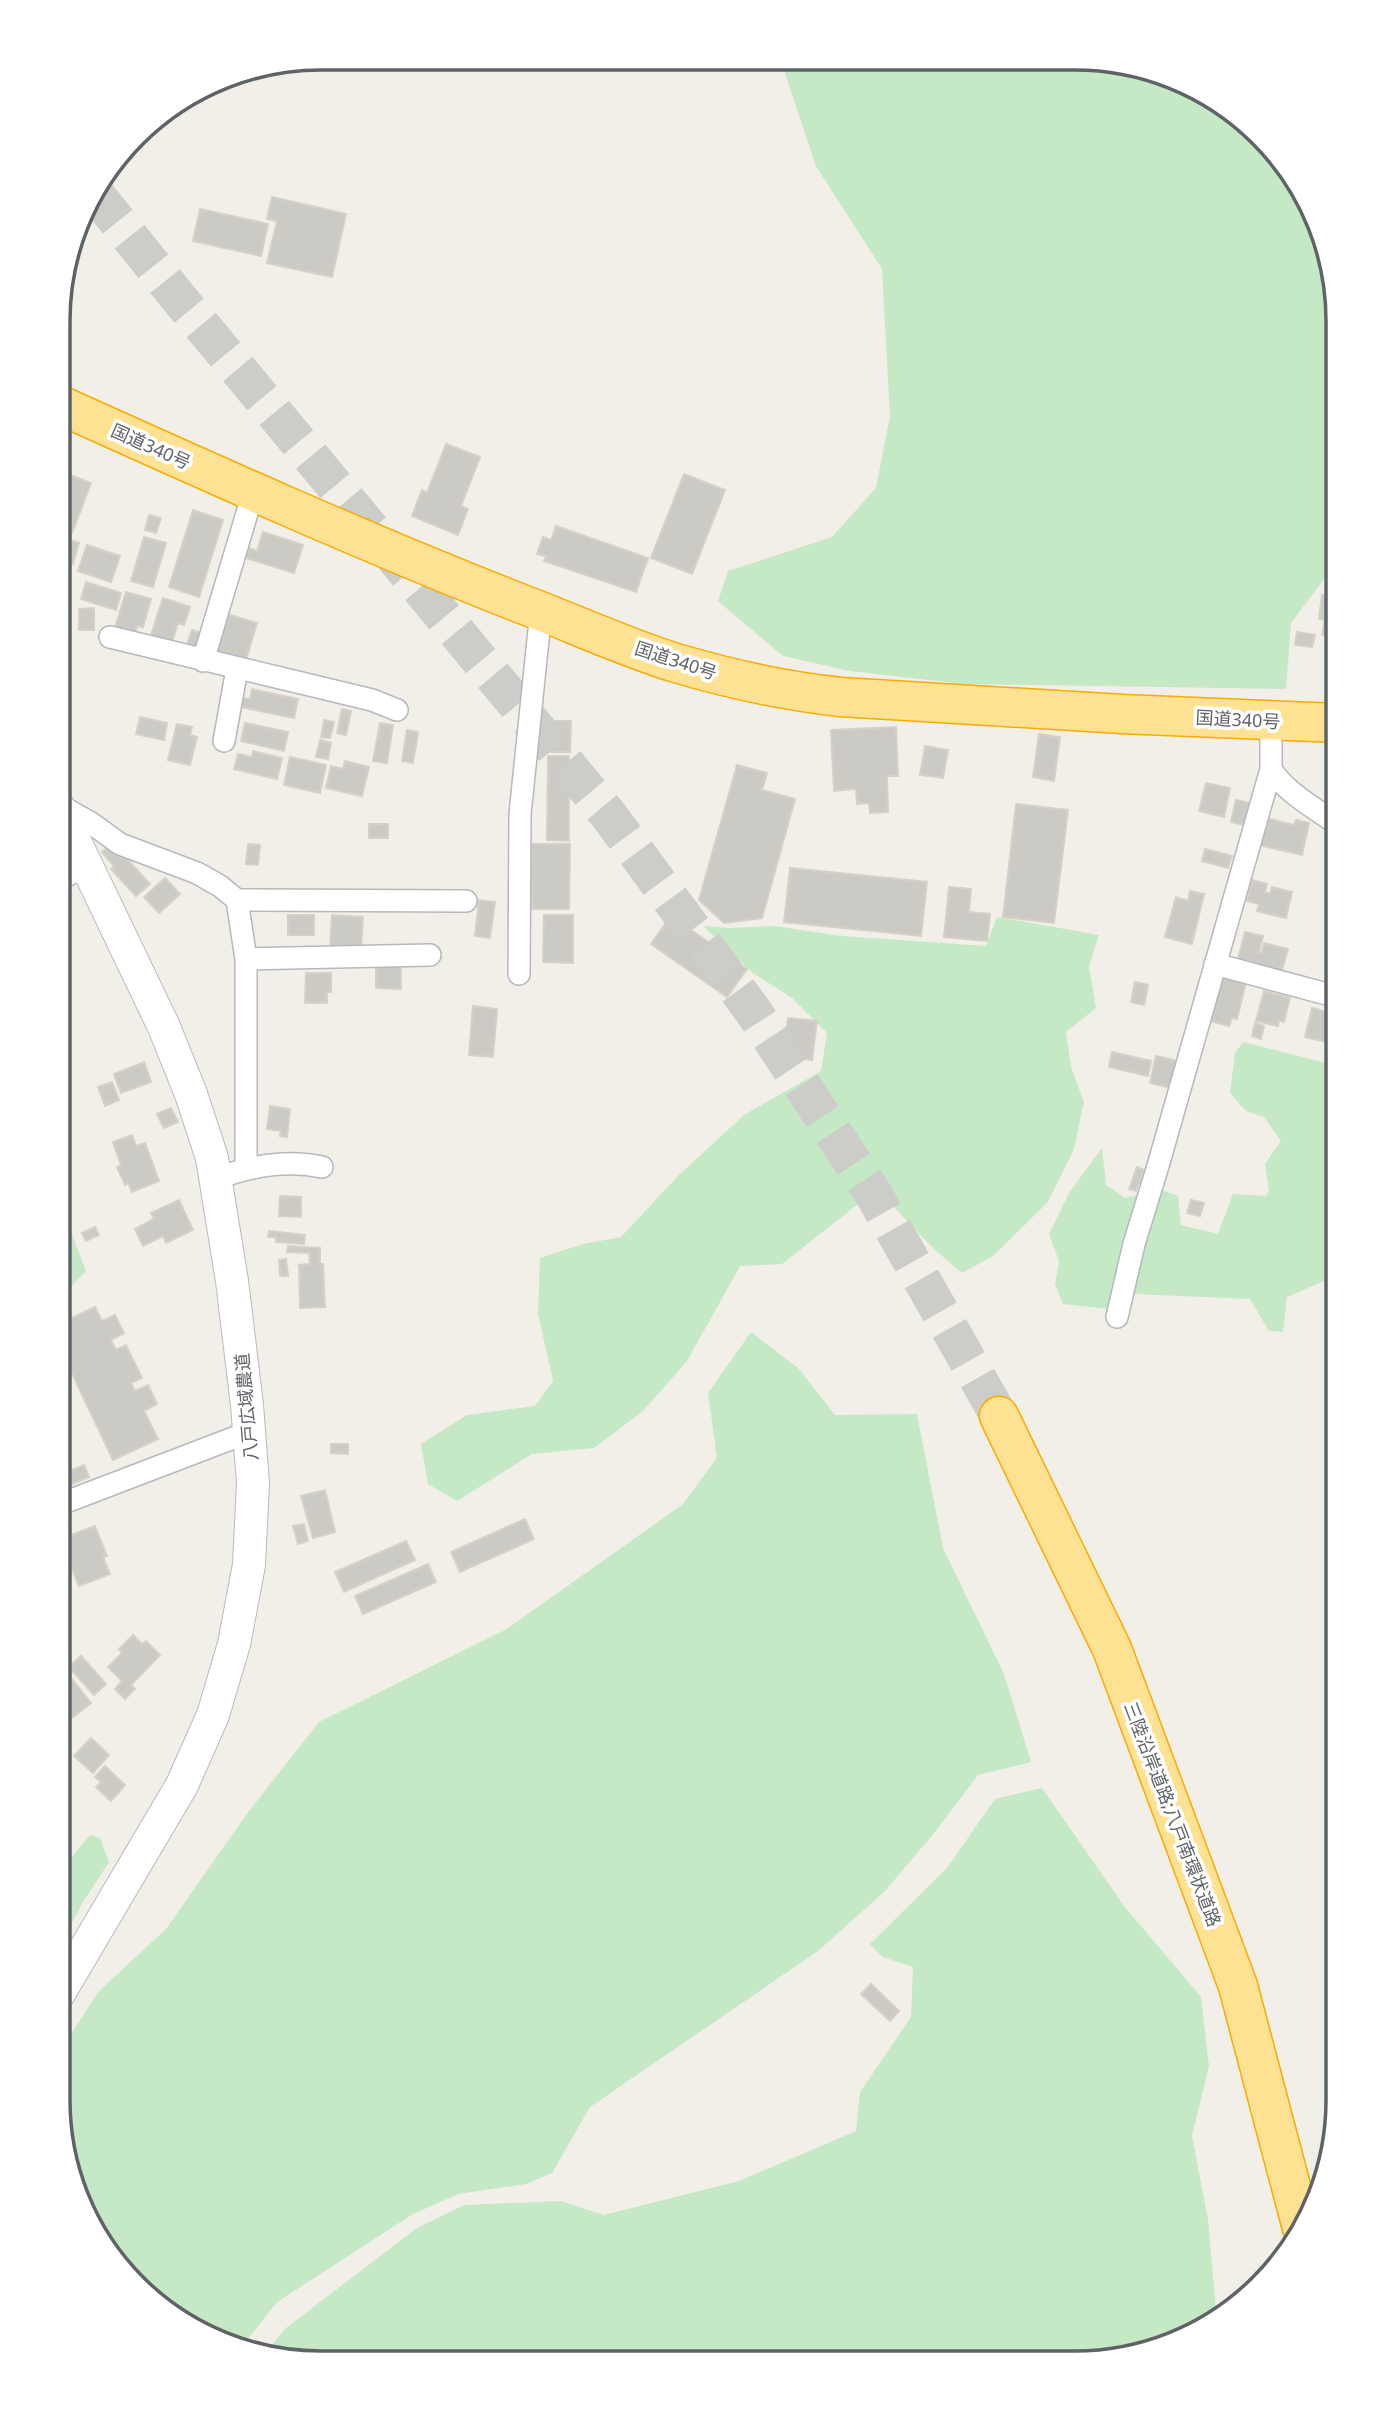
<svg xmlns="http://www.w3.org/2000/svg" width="1396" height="2421" viewBox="0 0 1396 2421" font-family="'Noto Sans','Noto Sans JP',sans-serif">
	<rect width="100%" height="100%" fill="#f1efe8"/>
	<path fill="#c5e8c5" d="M 781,61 L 1126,63 L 1191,85 L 1248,123 L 1294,175 L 1324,236 L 1338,321 L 1338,569 L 1330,571 L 1291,623 L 1286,689 L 963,684 L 850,671 L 783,656 L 718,601 L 728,571 L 832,537 L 876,488 L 890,416 L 882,269 L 816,166 Z
		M 997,917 L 1099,935 L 1089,966 L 1096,1008 L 1066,1032 L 1071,1067 L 1084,1102 L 1074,1149 L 1048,1202 L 993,1256 L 962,1273 L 934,1249 L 877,1189 L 782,1264 L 740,1266 L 687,1361 L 643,1411 L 594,1448 L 532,1454 L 457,1501 L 428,1484 L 421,1444 L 467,1415 L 535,1406 L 553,1381 L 538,1314 L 540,1258 L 583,1244 L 621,1237 L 679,1175 L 744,1115 L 821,1071 L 827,1033 L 792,998 L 753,973 L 703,926 L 729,928 L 774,926 L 842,936 L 986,946 Z
		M 1243,1042 L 1338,1066 L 1338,1275 L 1287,1297 L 1283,1332 L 1269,1331 L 1250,1299 L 1135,1294 L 1109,1309 L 1063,1304 L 1055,1284 L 1059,1261 L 1049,1234 L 1069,1193 L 1102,1148 L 1106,1185 L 1125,1198 L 1162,1190 L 1178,1196 L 1181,1225 L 1218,1234 L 1233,1194 L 1266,1196 L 1269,1191 L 1265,1164 L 1281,1141 L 1264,1117 L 1246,1111 L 1230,1093 L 1235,1053 Z
		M 59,1201 L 86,1271 L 59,1300 Z
		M 751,1332 L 798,1368 L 835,1415 L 917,1414 L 943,1548 L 1004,1674 L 1031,1762 L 978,1775 L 935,1832 L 885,1891 L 818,1951 L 590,2107 L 552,2173 L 526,2184 L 458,2194 L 413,2214 L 277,2302 L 240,2349 L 220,2343 L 148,2298 L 102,2246 L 72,2185 L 58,2100 L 58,2054 L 99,1991 L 166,1929 L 249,1811 L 319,1722 L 507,1629 L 683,1504 L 717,1458 L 708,1393 Z
		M 1042,1788 L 1124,1906 L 1201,1997 L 1209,2066 L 1192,2136 L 1208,2220 L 1217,2321 L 1160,2349 L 1075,2363 L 286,2361 L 263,2355 L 286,2328 L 417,2228 L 464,2205 L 561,2201 L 604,2215 L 739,2181 L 856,2131 L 860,2092 L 911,2017 L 913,1967 L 883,1957 L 870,1944 L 947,1868 L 995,1799 Z
		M 90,1835 L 100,1838 L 109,1862 L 83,1902 L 58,1949 L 58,1868 L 64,1866 Z"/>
	<path fill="#cccac5" stroke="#d6d1c6" stroke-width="2" d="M 272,197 L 346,214 L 332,277 L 267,263 L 277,221 L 267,219 Z
		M 200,209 L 268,224 L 261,256 L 193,241 Z
		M 446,444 L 480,457 L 461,506 L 468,509 L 458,535 L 412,516 L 422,490 L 427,493 Z
		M 65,473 L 91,483 L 72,533 L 60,528 L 60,486 Z
		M 684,474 L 725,490 L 692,574 L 651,558 Z
		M 193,510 L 223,520 L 199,597 L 169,587 Z
		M 149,515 L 161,518 L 156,533 L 145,530 Z
		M 556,526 L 648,558 L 636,592 L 544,561 L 546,556 L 537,554 L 543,537 L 551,540 Z
		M 263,532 L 303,545 L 294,573 L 246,558 L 249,548 L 257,551 Z
		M 60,537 L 79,543 L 73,564 L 60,560 Z
		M 144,537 L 166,543 L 153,587 L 131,581 Z
		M 87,545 L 120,556 L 111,582 L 78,571 Z
		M 86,582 L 121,593 L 116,610 L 81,599 Z
		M 1330,584 L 1338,586 L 1338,637 L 1322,635 L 1325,620 L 1319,619 L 1322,595 L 1328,596 Z
		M 126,592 L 151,599 L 143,627 L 137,626 L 135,634 L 115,628 Z
		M 163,598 L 190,607 L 184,625 L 178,623 L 171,645 L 150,638 Z
		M 94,608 L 94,630 L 79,630 L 79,609 Z
		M 227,614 L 257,623 L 246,660 L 216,650 Z
		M 192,630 L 201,633 L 195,650 L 186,647 Z
		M 1297,632 L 1315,635 L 1312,647 L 1295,645 Z
		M 252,689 L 298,699 L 294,718 L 241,707 L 243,698 L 250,699 Z
		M 342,709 L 351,711 L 346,735 L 337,733 Z
		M 140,717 L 167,723 L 164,740 L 136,734 Z
		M 324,720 L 334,722 L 330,738 L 321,737 Z
		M 545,721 L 571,721 L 570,752 L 545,752 Z
		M 245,723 L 288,732 L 284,751 L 241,741 Z
		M 380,723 L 393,725 L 387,763 L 373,761 Z
		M 177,724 L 192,727 L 190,735 L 197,737 L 190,765 L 168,760 Z
		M 896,727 L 898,776 L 887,776 L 888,812 L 870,813 L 869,803 L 857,804 L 856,789 L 834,791 L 831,730 Z
		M 407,730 L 418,732 L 413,763 L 402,761 Z
		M 1039,734 L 1060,737 L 1054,781 L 1033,777 Z
		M 320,740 L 331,743 L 328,759 L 316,757 Z
		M 925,746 L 948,750 L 943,778 L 920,775 Z
		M 253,751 L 282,758 L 277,779 L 234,769 L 238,754 L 252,757 Z
		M 548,756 L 569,756 L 569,841 L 547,840 Z
		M 290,757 L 326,765 L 320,793 L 284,785 Z
		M 345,761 L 369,767 L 362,796 L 326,788 L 331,766 L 343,769 Z
		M 737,765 L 767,773 L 762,790 L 795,799 L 762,918 L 724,923 L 699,900 Z
		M 1206,783 L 1230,788 L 1224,817 L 1199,811 Z
		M 1236,800 L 1249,803 L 1245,825 L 1231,822 Z
		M 1016,804 L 1068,810 L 1054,923 L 1003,917 Z
		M 1266,818 L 1294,825 L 1296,820 L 1309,823 L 1302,855 L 1259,845 Z
		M 369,824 L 388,824 L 388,838 L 369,838 Z
		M 110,844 L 122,858 L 124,856 L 150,884 L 136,896 L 111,869 L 114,866 L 102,852 Z
		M 248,844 L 260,845 L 258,865 L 246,864 Z
		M 532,844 L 570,844 L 569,909 L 532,909 Z
		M 1205,849 L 1232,856 L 1228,868 L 1202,861 Z
		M 790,868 L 927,882 L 921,936 L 784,922 Z
		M 165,878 L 180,894 L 159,913 L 144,897 Z
		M 1252,880 L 1267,884 L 1265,892 L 1270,894 L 1272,887 L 1292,892 L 1286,918 L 1257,911 L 1259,904 L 1247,901 Z
		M 949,887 L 971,889 L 969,912 L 990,914 L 987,941 L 944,937 Z
		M 1190,891 L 1204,894 L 1192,944 L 1165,937 L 1176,897 L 1188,901 Z
		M 479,900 L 495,902 L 490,938 L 475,936 Z
		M 288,915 L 314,915 L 314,935 L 288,935 Z
		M 332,915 L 363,917 L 361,949 L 330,947 Z
		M 544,915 L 573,915 L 573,963 L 543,962 Z
		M 671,916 L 747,969 L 727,997 L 651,944 Z
		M 1245,932 L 1263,936 L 1259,953 L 1262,953 L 1264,943 L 1288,949 L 1282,970 L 1238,959 Z
		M 376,964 L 401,964 L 401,989 L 376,988 Z
		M 306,973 L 331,973 L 331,992 L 327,992 L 327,1003 L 305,1003 Z
		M 1221,976 L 1246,982 L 1237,1019 L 1232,1018 L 1229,1026 L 1210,1021 Z
		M 1135,982 L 1148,985 L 1144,1005 L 1131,1002 Z
		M 1264,991 L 1290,998 L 1284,1022 L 1279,1020 L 1278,1026 L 1256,1021 Z
		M 473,1006 L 497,1009 L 493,1057 L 469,1055 Z
		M 1312,1008 L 1338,1015 L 1331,1043 L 1305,1037 Z
		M 788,1018 L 817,1021 L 812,1060 L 783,1056 Z
		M 1255,1023 L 1264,1026 L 1261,1039 L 1252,1036 Z
		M 1112,1052 L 1151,1061 L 1148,1076 L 1109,1067 Z
		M 1156,1056 L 1178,1061 L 1172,1088 L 1150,1083 Z
		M 144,1062 L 151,1082 L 121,1093 L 114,1074 Z
		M 112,1082 L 119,1100 L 105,1106 L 98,1087 Z
		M 270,1106 L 290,1109 L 287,1137 L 280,1136 L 281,1131 L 267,1129 Z
		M 171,1108 L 178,1122 L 164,1128 L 157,1114 Z
		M 132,1135 L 136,1146 L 145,1143 L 159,1181 L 132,1192 L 128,1183 L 125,1185 L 117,1167 L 121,1165 L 113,1142 Z
		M 1137,1167 L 1144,1170 L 1136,1191 L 1129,1189 Z
		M 280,1196 L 301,1197 L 301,1217 L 279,1216 Z
		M 179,1200 L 193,1230 L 166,1243 L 163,1236 L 143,1246 L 135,1229 L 154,1219 L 151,1213 Z
		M 1191,1200 L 1204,1203 L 1200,1216 L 1187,1213 Z
		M 95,1227 L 99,1235 L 86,1241 L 82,1233 Z
		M 269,1231 L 305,1235 L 304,1244 L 276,1242 L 276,1237 L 268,1237 Z
		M 288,1246 L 320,1248 L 320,1264 L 323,1264 L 325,1307 L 300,1308 L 299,1265 L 310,1264 L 309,1253 L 287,1252 Z
		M 286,1259 L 288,1276 L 280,1276 L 279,1260 Z
		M 95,1307 L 102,1321 L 115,1315 L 124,1333 L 111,1340 L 116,1350 L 126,1345 L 142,1378 L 131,1383 L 135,1391 L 148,1385 L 157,1404 L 144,1411 L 158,1439 L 113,1460 L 59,1346 L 59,1324 Z
		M 331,1444 L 348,1444 L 348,1454 L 331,1453 Z
		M 84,1465 L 89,1477 L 72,1484 L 67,1472 Z
		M 325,1490 L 335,1532 L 313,1538 L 301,1496 Z
		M 525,1519 L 534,1539 L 460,1572 L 451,1552 Z
		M 304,1524 L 308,1541 L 298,1544 L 293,1526 Z
		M 95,1526 L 107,1556 L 103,1557 L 110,1574 L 79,1586 L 60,1539 Z
		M 406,1541 L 415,1560 L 344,1592 L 335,1572 Z
		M 428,1564 L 436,1582 L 363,1614 L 355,1596 Z
		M 133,1635 L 142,1644 L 146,1641 L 160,1655 L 131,1685 L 135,1689 L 125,1699 L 115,1689 L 122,1681 L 108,1667 L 122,1653 L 119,1649 Z
		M 81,1656 L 106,1684 L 94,1695 L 69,1667 Z
		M 71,1678 L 91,1703 L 58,1729 L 58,1688 Z
		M 91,1738 L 109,1755 L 93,1773 L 74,1756 Z
		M 105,1766 L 125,1785 L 111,1801 L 96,1787 L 101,1782 L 95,1777 Z
		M 871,1984 L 899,2011 L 890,2021 L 861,1994 Z"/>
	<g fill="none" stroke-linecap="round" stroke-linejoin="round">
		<path stroke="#ccccc8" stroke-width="38" stroke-dasharray="38 19" stroke-linecap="butt" d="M 94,192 L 177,296 L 607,813 L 753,1011 L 874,1195 L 999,1416"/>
		<defs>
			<path id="street" d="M 110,637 L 372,700 L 397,710
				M 203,661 L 253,493
				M 224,741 L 237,669
				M 1271,769 C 1286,793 1315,808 1338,825
				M 59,805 L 91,823 L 120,844 L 197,873 L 220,886 L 237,900 L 466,901
				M 59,880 L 86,865
				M 237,900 L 246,959 L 246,1168
				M 246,959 L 430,955
				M 1215,964 L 1338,997
				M 519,974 L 520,814 L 541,611
				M 216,1179 C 250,1166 285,1159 322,1167
				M 1117,1317 L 1134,1244 L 1158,1166 L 1271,769 L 1271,721
				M 58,1505 L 249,1432"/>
			<path id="secondary" d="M 58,1995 L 182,1785 L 213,1715 L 234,1644 L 249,1565 L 253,1483 L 247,1405 L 232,1281 L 212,1158 L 191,1094 L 164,1027 L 59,808"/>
			<path id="highway" d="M 60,405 C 213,474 366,543 522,604 C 573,623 624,647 676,663 C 730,679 785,691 841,697 L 1122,714 L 1338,723
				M 999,1416 L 1112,1649 L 1238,1986 L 1302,2228"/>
		</defs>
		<use href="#street" stroke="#b5b8bc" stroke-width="24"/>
		<use href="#secondary" stroke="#b6babf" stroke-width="34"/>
		<use href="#highway" stroke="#f9ab00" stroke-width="41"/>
		<use href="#street" stroke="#fff" stroke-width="21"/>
		<use href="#secondary" stroke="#fff" stroke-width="32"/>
		<use href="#highway" stroke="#fde293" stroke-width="38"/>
	</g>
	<g text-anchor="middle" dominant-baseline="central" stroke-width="7" stroke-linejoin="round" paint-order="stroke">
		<g font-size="18" fill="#5f6368" stroke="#fff">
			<text transform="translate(151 446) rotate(24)">国道340号</text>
			<text transform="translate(676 660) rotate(18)">国道340号</text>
			<text transform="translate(1238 719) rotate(3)">国道340号</text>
			<text transform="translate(246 1407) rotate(-95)">八戸広域農道</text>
			<text transform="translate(1173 1814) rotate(69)">三陸沿岸道路;八戸南環状道路</text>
		</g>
	</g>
	<path d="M0 0H1396V2421H0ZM321 70H1075A251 251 0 0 1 1326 321V2100A251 251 0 0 1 1075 2351H321A251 251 0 0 1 70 2100V321A251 251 0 0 1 321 70Z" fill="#fff" fill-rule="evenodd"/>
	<path fill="none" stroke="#5f6368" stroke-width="3.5" d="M321 70H1075A251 251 0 0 1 1326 321V2100A251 251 0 0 1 1075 2351H321A251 251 0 0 1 70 2100V321A251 251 0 0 1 321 70Z"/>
</svg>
